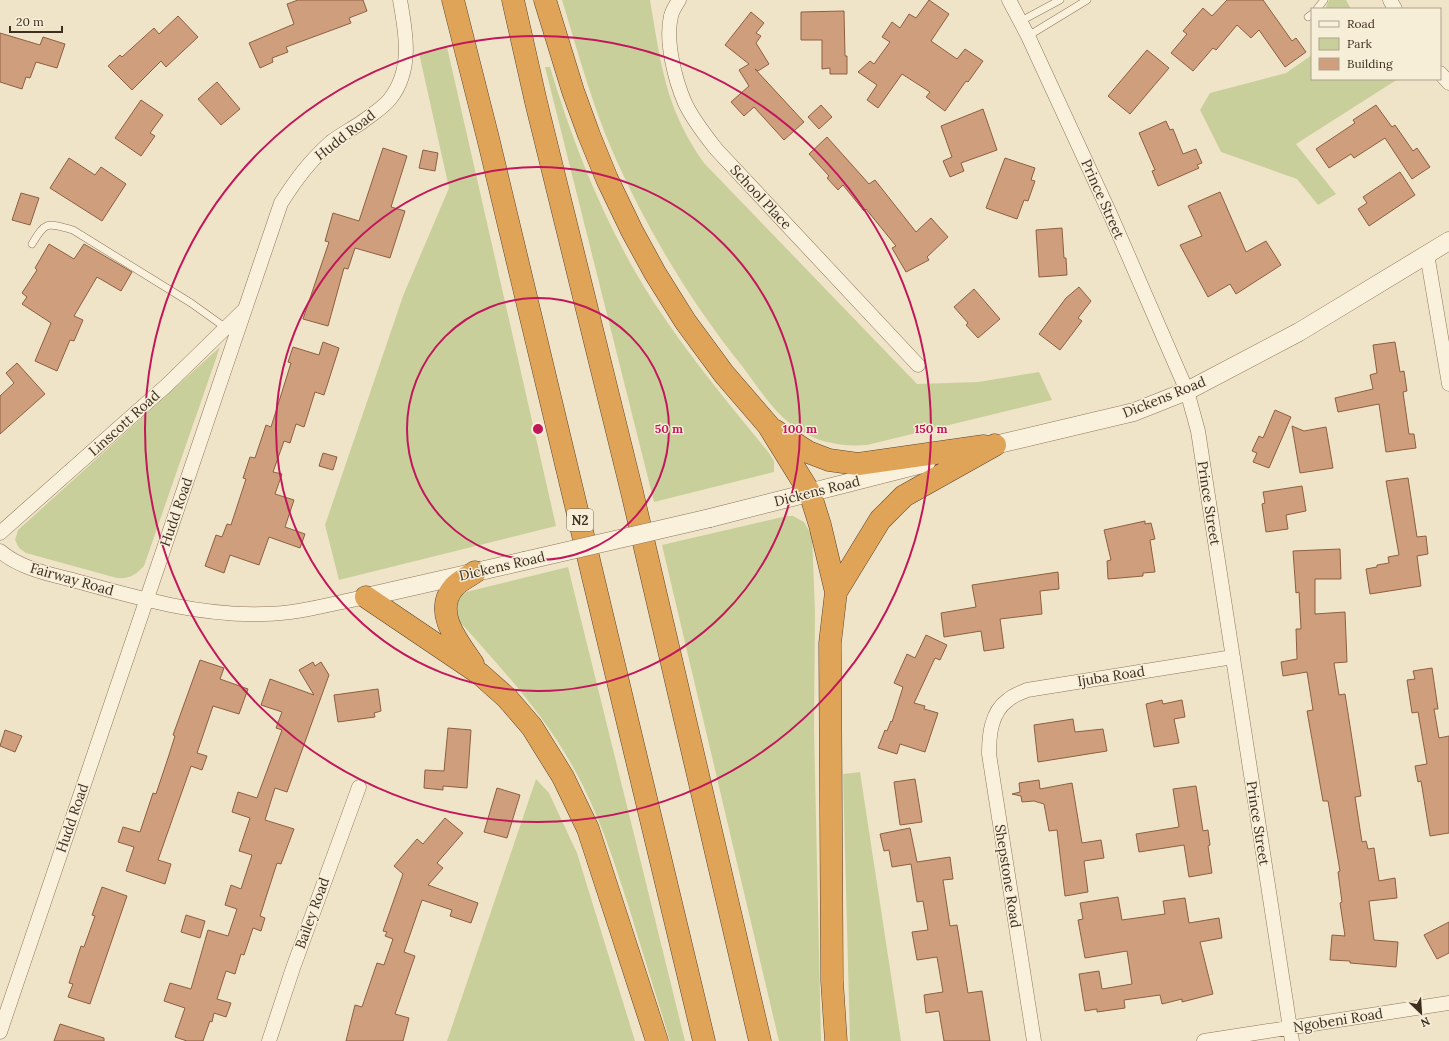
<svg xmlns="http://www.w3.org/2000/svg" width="1449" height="1041" viewBox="0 0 1449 1041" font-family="Lora,serif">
	<rect width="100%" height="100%" fill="#f0e4c8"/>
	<path fill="#c9cf9b" d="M 562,0 L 650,0 C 661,64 665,108 704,163 L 917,384 L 978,382 L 1039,372 L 1052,400 L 867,445 C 842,447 819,443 798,429 C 775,415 758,387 742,366 C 690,301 648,231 614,155 C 592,105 578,52 562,0 Z
		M 1329,0 L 1346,0 L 1351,9 L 1325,9 Z
		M 447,47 L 556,526 L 339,580 L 325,525 L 403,296 L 449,188 L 419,53 Z
		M 1312,55 L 1312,79 L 1398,79 L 1296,144 L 1336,194 L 1318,205 L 1297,179 L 1221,152 L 1200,110 L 1210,93 L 1286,73 Z
		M 545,67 L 550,67 C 575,150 607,230 655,304 C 689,356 729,404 769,453 L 774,461 L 774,472 L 654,502 Z
		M 220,347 L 144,566 C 136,575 129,579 117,578 L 26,553 L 19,548 L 15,540 L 18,530 Z
		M 787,516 L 793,516 L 804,522 L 812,536 L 815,611 L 814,729 L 821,1041 L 779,1041 L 662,545 Z
		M 568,567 L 685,1041 L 670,1041 C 657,998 643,954 630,911 C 614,861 599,813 573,767 C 543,713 501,668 460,622 C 455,611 454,597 466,592 Z
		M 860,772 L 901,1041 L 850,1041 L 843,774 Z
		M 536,779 L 549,793 L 577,853 L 635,1041 L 447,1041 Z"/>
	<path fill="#cf9f7d" stroke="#8d5f41" d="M 298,0 L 363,0 L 367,11 L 349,18 L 351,23 L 286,47 L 288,52 L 272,58 L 273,62 L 260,68 L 249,43 L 294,24 L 287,4 Z
		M 929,0 L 949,14 L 931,41 L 957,59 L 965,49 L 983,61 L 968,82 L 966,81 L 945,111 L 926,97 L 930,92 L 902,74 L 878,108 L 867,100 L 877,85 L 858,72 L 870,61 L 874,64 L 890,42 L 882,37 L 892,22 L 900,28 L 909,14 L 916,18 Z
		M 1227,0 L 1263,0 L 1292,41 L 1296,38 L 1306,52 L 1285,67 L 1259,30 L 1251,38 L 1237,25 L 1216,50 L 1213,48 L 1193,71 L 1171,53 L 1187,34 L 1183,31 L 1203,8 L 1212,16 Z
		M 844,11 L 845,56 L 847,56 L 847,74 L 830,74 L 830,68 L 822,69 L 822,40 L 801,40 L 801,12 Z
		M 751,12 L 764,23 L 756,33 L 761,36 L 756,43 L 769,64 L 758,71 L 755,69 L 804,122 L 784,140 L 754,107 L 744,116 L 731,102 L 749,86 L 739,70 L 749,64 L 725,45 Z
		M 178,16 L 198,37 L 166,67 L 161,61 L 132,90 L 108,66 L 120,55 L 122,57 L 154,28 L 159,34 Z
		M 0,33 L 40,45 L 43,37 L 65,44 L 57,68 L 36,62 L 30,78 L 26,77 L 22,89 L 0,82 Z
		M 1147,50 L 1169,68 L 1130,114 L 1108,96 Z
		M 217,82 L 240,109 L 221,125 L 198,99 Z
		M 141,100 L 163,115 L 150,133 L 155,136 L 141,156 L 115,138 Z
		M 821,105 L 832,117 L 819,129 L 808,117 Z
		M 1376,105 L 1392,127 L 1395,125 L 1413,151 L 1417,148 L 1430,167 L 1412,179 L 1385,138 L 1354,158 L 1351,154 L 1329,168 L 1316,149 L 1355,123 L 1353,120 Z
		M 983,109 L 997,150 L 961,163 L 964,171 L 950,177 L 943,161 L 952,157 L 941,126 Z
		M 1166,121 L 1170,130 L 1173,129 L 1183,154 L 1196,149 L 1202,163 L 1197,165 L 1199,168 L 1158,186 L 1152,171 L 1155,170 L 1139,133 Z
		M 827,137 L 869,184 L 875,180 L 916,232 L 931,218 L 948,237 L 927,257 L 929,260 L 906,272 L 892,248 L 896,246 L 866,209 L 864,211 L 843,185 L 838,190 L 827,178 L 829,176 L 809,154 Z
		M 383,148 L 407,156 L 391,207 L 405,211 L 390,258 L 355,248 L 348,269 L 344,268 L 328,326 L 303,319 L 329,242 L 325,241 L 333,213 L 359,221 Z
		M 423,150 L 438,153 L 435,171 L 419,168 Z
		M 69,158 L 95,175 L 101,167 L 126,184 L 102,221 L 50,188 Z
		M 1005,158 L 1035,168 L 1031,180 L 1035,181 L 1028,201 L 1024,200 L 1017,219 L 986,208 Z
		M 1400,172 L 1415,195 L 1369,226 L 1358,209 L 1367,203 L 1363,197 Z
		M 1220,192 L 1246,252 L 1266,241 L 1281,265 L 1236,294 L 1230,284 L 1208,297 L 1180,245 L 1202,236 L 1188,206 Z
		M 21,193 L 39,198 L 30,225 L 12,220 Z
		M 1062,228 L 1064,258 L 1066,258 L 1067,275 L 1039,277 L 1036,230 Z
		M 49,244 L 74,259 L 84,244 L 132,272 L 121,291 L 97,277 L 74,316 L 83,320 L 74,341 L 70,340 L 57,371 L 35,361 L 51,323 L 22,304 L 27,297 L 22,293 L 37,270 L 35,268 Z
		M 1079,287 L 1091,301 L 1078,318 L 1082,321 L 1060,350 L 1039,334 L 1066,298 Z
		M 974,289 L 1000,319 L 978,338 L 966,325 L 968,323 L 954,307 Z
		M 323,342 L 339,348 L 324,395 L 315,392 L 304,427 L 296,424 L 290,443 L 284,441 L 273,472 L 282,474 L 275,494 L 294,500 L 285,527 L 305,534 L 300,548 L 269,537 L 259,565 L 230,555 L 224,573 L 205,566 L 216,535 L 222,537 L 227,524 L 231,525 L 246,479 L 243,478 L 250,457 L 255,458 L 266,425 L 271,427 L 291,363 L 288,362 L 293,347 L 319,355 Z
		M 1395,342 L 1400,372 L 1404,371 L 1407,391 L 1403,392 L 1409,434 L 1414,434 L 1416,448 L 1386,452 L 1379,404 L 1338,412 L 1335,398 L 1373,389 L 1370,375 L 1377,373 L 1373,345 Z
		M 17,363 L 45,394 L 0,434 L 0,396 L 14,383 L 6,373 Z
		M 1275,410 L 1291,417 L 1269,468 L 1253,462 L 1257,453 L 1252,451 L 1259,436 L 1263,438 Z
		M 1292,426 L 1304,431 L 1326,427 L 1333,468 L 1300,473 Z
		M 323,453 L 337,457 L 333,470 L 319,466 Z
		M 1408,478 L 1417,537 L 1426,536 L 1428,554 L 1417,556 L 1421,586 L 1370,594 L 1366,569 L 1377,567 L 1377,565 L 1389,563 L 1388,557 L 1399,555 L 1386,481 Z
		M 1302,486 L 1306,511 L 1286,515 L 1288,529 L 1266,532 L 1262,504 L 1265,503 L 1263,492 Z
		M 1145,521 L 1145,524 L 1151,523 L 1155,539 L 1150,540 L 1155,572 L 1143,573 L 1143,576 L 1108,579 L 1107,561 L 1111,560 L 1104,530 Z
		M 1340,549 L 1341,579 L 1315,579 L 1315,614 L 1345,612 L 1347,662 L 1334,663 L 1339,695 L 1345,694 L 1361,796 L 1355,797 L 1362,842 L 1366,841 L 1368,849 L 1374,848 L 1379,881 L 1395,878 L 1397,898 L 1369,901 L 1374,940 L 1398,942 L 1396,967 L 1350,963 L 1350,961 L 1330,960 L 1332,935 L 1345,936 L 1340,903 L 1342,902 L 1338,872 L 1340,871 L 1328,801 L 1323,801 L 1307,711 L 1313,710 L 1307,672 L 1283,676 L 1281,662 L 1297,659 L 1296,629 L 1301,629 L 1299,592 L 1296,593 L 1293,551 Z
		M 1058,572 L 1059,589 L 1040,591 L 1042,614 L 1000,619 L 1004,648 L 984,651 L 981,631 L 944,637 L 941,613 L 976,607 L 972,585 Z
		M 926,635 L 947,645 L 940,660 L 935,658 L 914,703 L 925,706 L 924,709 L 938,713 L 925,752 L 900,744 L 897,754 L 878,748 L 885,730 L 887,731 L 891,721 L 892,722 L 903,687 L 894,683 L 907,654 L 915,658 Z
		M 200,660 L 224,668 L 220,679 L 248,689 L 239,714 L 213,706 L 197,753 L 207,756 L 202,770 L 191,766 L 158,860 L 171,864 L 165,884 L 126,871 L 134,847 L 118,842 L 123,827 L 140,832 L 153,793 L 156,794 L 168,758 L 175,736 L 173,735 Z
		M 313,662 L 315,666 L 321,662 L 329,675 L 287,792 L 275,788 L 265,820 L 294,829 L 281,864 L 277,863 L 260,916 L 265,918 L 261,931 L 253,928 L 244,955 L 241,954 L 235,974 L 226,971 L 217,999 L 231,1003 L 226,1017 L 214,1013 L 212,1022 L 210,1021 L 203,1041 L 187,1041 L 175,1037 L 185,1008 L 164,1001 L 170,983 L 191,989 L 208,930 L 228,936 L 237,909 L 225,905 L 231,885 L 241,889 L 252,855 L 239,851 L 250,818 L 232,812 L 238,792 L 257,798 L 282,730 L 276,728 L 282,712 L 261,705 L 270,679 L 314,695 L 299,670 Z
		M 1432,668 L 1438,709 L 1434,709 L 1439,738 L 1449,736 L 1449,833 L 1430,836 L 1421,781 L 1418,782 L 1415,766 L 1427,764 L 1418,712 L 1412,713 L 1407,680 L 1415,679 L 1413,671 Z
		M 378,689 L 381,711 L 374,713 L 375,717 L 338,722 L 334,695 Z
		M 1162,700 L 1163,704 L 1182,700 L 1185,717 L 1174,719 L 1179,743 L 1154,747 L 1146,704 Z
		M 1073,719 L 1075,732 L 1103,729 L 1107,751 L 1038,762 L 1034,725 Z
		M 448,728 L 471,730 L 467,788 L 443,786 L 443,790 L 424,788 L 425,770 L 444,771 Z
		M 5,730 L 22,736 L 15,752 L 0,746 Z
		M 915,779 L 922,822 L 900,825 L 894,782 Z
		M 1039,780 L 1040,789 L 1072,783 L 1082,843 L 1101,840 L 1104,858 L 1084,861 L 1088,892 L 1065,896 L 1057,830 L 1049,831 L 1044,804 L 1034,801 L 1022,802 L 1021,796 L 1012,794 L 1020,792 L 1019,783 Z
		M 1196,786 L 1203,831 L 1208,830 L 1210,845 L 1208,846 L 1212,873 L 1189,877 L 1184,845 L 1139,852 L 1136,834 L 1179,827 L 1173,789 Z
		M 497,788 L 520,795 L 507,838 L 484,832 Z
		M 445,818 L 463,833 L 437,863 L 443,868 L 428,885 L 478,903 L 471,923 L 450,916 L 452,910 L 422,900 L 404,952 L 415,956 L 395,1014 L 409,1018 L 403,1041 L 346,1041 L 355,1005 L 362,1007 L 377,963 L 384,965 L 393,939 L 385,936 L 387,932 L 383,931 L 403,874 L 394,866 L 417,839 L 423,844 Z
		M 910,828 L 917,862 L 950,857 L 953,879 L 943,880 L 950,926 L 957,925 L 968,993 L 982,991 L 990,1041 L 944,1041 L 939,1011 L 926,1013 L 924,995 L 943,992 L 937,957 L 917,960 L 912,932 L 928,930 L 923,901 L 917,902 L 911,864 L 892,867 L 889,850 L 884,851 L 880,834 Z
		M 102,887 L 127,896 L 90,1004 L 68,997 L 73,984 L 69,983 L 81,946 L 84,947 L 95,916 L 92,915 Z
		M 1118,897 L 1122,920 L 1165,914 L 1163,901 L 1185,898 L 1189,923 L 1219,918 L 1222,938 L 1200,942 L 1213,994 L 1182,1002 L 1182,999 L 1162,1004 L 1160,995 L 1124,1000 L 1125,1008 L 1097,1012 L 1097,1009 L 1085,1011 L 1079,974 L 1099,971 L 1102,989 L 1132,984 L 1127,951 L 1085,958 L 1078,920 L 1083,919 L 1080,903 Z
		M 186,915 L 205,921 L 200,938 L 181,932 Z
		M 1449,922 L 1449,953 L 1437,959 L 1424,935 Z
		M 60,1024 L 104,1038 L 104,1041 L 54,1041 Z"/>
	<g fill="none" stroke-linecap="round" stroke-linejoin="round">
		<defs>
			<path id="service" d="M 1317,9 L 1324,0
				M 1308,17 L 1312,14
				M 1021,21 L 1060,0
				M 1028,36 L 1087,0
				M 32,244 C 46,220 48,223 73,230 L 191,303 L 226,328"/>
			<path id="minor" d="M 679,0 C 676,5 672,11 671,16 C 665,41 675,80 685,103 C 693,120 705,135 716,149 L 918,365
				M 1009,0 L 1028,36 L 1111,216 L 1187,391 L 1198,431 L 1292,1041
				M 1390,0 L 1395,9
				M 1440,73 L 1449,83
				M 1427,254 L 1449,384
				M 0,533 L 167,385 L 243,311
				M 0,551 C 21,569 50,574 76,581 C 137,598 200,616 264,614 C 298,614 333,603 366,597
				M 0,1032 L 281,203 C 297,178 309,162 331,142 C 340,135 352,129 362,122 C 371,115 383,108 390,99 C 413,70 406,33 400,0
				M 269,1041 L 293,968 L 359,787
				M 1034,1041 L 989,754 C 989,735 991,712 1008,700 C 1013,695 1021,693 1027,690 L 1233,657
				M 1204,1041 L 1449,1003"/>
			<path id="tertiary" d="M 982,448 L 1134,412 L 1187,391 L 1299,332 L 1449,241
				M 710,518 L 926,463
				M 366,597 L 524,561"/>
			<path id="motorway" d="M 453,0 L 488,138 L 704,1041
				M 513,0 L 536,102 L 632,492 L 760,1041
				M 545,0 L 573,91 L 589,135 L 607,179 L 632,231 L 655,273 L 685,321 L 724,374 L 768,425 L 810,493 L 820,525 L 836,592
				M 774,430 L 808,452 L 829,460 L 858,464 L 984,446
				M 366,597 L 480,674 L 507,698 L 532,727 L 563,777 L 588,829 L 657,1041
				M 473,664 C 459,643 432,612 454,587 C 459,581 468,577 475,572
				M 836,1041 L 832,981 L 830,643 L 836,592 L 880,520 L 904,496 L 995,445"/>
		</defs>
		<use href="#service" stroke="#8d765c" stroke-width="8"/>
		<use href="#minor" stroke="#8d765c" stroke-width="15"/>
		<use href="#tertiary" stroke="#8d765c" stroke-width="19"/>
		<use href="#motorway" stroke="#5b4430" stroke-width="23"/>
		<use href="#service" stroke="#faf1dc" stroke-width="7"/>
		<use href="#minor" stroke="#faf1dc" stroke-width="14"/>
		<use href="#tertiary" stroke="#faf1dc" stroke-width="18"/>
		<use href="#motorway" stroke="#e0a458" stroke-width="22"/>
		<defs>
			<path id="tertiary-bridge" d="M 524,561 L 710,518"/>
		</defs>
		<use href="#tertiary-bridge" stroke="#8d765c" stroke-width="19" stroke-linecap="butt"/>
		<use href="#tertiary-bridge" stroke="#faf1dc" stroke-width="18"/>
	</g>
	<g fill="none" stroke="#c2185b" stroke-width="2">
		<circle cx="538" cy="429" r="131"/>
		<circle cx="538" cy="429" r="262"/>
		<circle cx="538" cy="429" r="393"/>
	</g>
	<g text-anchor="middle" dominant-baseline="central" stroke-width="3" stroke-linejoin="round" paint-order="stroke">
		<rect fill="#f7eed8" stroke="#756857" stroke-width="1" x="567" y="509" width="26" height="22" rx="3"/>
		<g font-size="13" font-weight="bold" fill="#3d2e20">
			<text x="580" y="520">N2</text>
		</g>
		<g font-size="14" fill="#3d2e20" stroke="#f7eed8">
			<text transform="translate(345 135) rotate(-38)">Hudd Road</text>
			<text transform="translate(761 197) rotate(47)">School Place</text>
			<text transform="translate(1103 199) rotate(66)">Prince Street</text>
			<text transform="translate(1164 397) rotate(-22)">Dickens Road</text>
			<text transform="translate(124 423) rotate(-42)">Linscott Road</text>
			<text transform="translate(817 491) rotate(-14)">Dickens Road</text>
			<text transform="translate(1209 503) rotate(81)">Prince Street</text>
			<text transform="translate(176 512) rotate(-71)">Hudd Road</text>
			<text transform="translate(502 566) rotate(-13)">Dickens Road</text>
			<text transform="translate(72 579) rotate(16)">Fairway Road</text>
			<text transform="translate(1111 676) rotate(-9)">Ijuba Road</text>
			<text transform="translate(72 818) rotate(-71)">Hudd Road</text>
			<text transform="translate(1258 823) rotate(81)">Prince Street</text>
			<text transform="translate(1008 876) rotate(81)">Shepstone Road</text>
			<text transform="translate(312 913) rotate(-70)">Bailey Road</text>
			<text transform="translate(1338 1020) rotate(-9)">Ngobeni Road</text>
		</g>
	</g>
	<circle cx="538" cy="429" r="6" fill="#c2185b" stroke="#f7eed8" stroke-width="2"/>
	<g font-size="12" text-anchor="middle" font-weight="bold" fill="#c2185b" stroke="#f7eed8" stroke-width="3" stroke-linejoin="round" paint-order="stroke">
		<text x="669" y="433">50 m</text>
		<text x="800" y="433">100 m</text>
		<text x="931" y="433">150 m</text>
	</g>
	<rect x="1311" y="8" width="130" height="72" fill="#f7eed8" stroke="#ada18e"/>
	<rect x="1319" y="21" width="20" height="6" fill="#faf1dc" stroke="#ada18e"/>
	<text x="1347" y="28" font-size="12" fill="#3d2e20">Road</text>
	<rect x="1319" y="38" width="20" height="12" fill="#c9cf9b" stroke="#ada18e"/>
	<text x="1347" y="48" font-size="12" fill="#3d2e20">Park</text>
	<rect x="1319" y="58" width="20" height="12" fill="#cf9f7d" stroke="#ada18e"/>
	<text x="1347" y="68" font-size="12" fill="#3d2e20">Building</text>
	<g transform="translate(1421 1013) rotate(155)" stroke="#f7eed8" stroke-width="3" paint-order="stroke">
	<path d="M0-3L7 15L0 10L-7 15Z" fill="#3d2e20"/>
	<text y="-6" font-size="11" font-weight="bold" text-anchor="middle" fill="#3d2e20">N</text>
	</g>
	<path d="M10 26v6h52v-6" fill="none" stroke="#3d2e20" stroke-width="2"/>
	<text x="16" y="26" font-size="12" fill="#3d2e20" stroke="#f7eed8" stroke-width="3" paint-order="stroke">20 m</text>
</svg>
